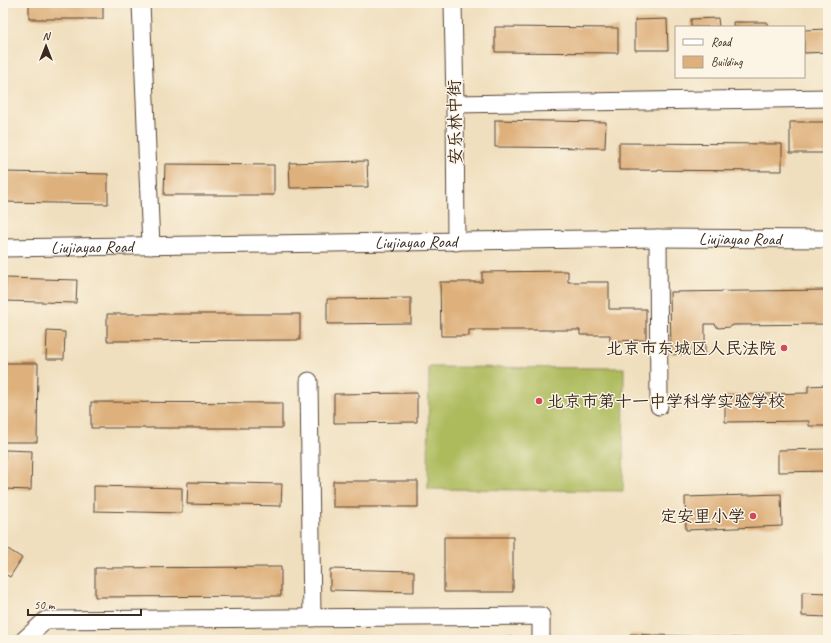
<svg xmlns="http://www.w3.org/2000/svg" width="831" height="643" viewBox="0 0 831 643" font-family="Caveat,'LXGW WenKai TC',sans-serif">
	<rect width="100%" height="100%" fill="#fcf5e5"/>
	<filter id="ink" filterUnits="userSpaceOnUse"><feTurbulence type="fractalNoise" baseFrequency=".025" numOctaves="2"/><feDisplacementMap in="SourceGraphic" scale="8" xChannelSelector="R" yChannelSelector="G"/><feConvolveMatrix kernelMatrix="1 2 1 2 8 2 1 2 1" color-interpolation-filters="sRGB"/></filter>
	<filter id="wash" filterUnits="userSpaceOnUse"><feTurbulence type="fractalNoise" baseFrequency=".012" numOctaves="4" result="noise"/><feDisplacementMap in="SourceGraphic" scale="16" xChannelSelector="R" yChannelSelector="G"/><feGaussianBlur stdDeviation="0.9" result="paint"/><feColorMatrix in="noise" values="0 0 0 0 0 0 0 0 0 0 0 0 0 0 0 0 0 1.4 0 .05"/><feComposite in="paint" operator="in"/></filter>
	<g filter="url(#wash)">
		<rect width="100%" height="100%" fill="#f0dfbe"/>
		<path fill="#adbb5d" stroke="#74723e" d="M 429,367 L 624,368 L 623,491 L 428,489 Z"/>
		<g id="blocks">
			<path fill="#deb07b" d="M 29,3 L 103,3 L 103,19 L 29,19 Z
				M 718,18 L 719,27 L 691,27 L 691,19 Z
				M 667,19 L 668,50 L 635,50 L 635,20 Z
				M 733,22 L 767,22 L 767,27 L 733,27 Z
				M 495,27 L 618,28 L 618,53 L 495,52 Z
				M 828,29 L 828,52 L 804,53 L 804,30 Z
				M 495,120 L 606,122 L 605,148 L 495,147 Z
				M 790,122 L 828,122 L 828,153 L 790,153 Z
				M 619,143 L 782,144 L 782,171 L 619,170 Z
				M 367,161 L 368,187 L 290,188 L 289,163 Z
				M 165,164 L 274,165 L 274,195 L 164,195 Z
				M 3,172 L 108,174 L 108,204 L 3,202 Z
				M 568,271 L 568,282 L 609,282 L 609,309 L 646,309 L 646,340 L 610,341 L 610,335 L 580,335 L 580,330 L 469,330 L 469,336 L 441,336 L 440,282 L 482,282 L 482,272 Z
				M 6,278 L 77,280 L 76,303 L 5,301 Z
				M 828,290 L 828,324 L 733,325 L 730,327 L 718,328 L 715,324 L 705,324 L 705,353 L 671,354 L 670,292 Z
				M 411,298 L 411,323 L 327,324 L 327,299 Z
				M 107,314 L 300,314 L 300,340 L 107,341 Z
				M 47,331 L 65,332 L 64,359 L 46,359 Z
				M 3,363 L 38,363 L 37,442 L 3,442 Z
				M 828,385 L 828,426 L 809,426 L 809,421 L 725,422 L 725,395 L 808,393 L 808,386 Z
				M 417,393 L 417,422 L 334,423 L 334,394 Z
				M 91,402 L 282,403 L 282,428 L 91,428 Z
				M 828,449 L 828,471 L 778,472 L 778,450 Z
				M 5,450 L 32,451 L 31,490 L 4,489 Z
				M 333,481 L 418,481 L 418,507 L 333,507 Z
				M 188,482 L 282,484 L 281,506 L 187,504 Z
				M 94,486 L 182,488 L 182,513 L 94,511 Z
				M 781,494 L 782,526 L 686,530 L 685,497 Z
				M 444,537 L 513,537 L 513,592 L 444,592 Z
				M 3,546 L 22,558 L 10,577 L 3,573 Z
				M 281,567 L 281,596 L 95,597 L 95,568 Z
				M 330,569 L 414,571 L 414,592 L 330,590 Z
				M 802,592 L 828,593 L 828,617 L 802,616 Z
				M 630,634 L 761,639 L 761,640 L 630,640 Z
				M 516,637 L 516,640 L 444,640 L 444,638 Z"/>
		</g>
	</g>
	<g filter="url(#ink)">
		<use href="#blocks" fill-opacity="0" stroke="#564536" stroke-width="1"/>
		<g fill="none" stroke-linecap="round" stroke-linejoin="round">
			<defs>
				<g id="minor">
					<path d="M 141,3 L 151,246"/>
					<path d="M 453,3 L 455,104 L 456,242"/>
					<path d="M 455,104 L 828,98"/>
					<path d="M 658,238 L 659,406"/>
					<path id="s1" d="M 3,248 L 658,238 L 828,239"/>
					<path d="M 309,381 L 312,618"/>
					<path d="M 24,640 L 46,620 L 541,616 L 541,640"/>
				</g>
			</defs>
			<use href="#minor" stroke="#564536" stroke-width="19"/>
			<use href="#minor" stroke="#fff" stroke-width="17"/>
		</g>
	</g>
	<g fill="#d1495b" stroke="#fcf5e5" stroke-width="1.5">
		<circle cx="784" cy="348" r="4"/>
		<circle cx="539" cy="401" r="4"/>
		<circle cx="753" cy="516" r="4"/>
	</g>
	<g text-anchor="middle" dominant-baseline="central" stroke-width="3" stroke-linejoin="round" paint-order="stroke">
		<g font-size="17" fill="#3b2a1e" stroke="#fcf5e5">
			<text transform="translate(455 122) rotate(-91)">安乐林中街</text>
			<text stroke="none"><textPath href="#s1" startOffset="737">Liujiayao Road</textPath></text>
			<text stroke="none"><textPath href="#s1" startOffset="413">Liujiayao Road</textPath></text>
			<text stroke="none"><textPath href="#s1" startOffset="89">Liujiayao Road</textPath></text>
		</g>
		<g font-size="17" fill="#3b2a1e" stroke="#fcf5e5" text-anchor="end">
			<text x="776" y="348">北京市东城区人民法院</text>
			<text x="547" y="401" text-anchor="start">北京市第十一中学科学实验学校</text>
			<text x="745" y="516">定安里小学</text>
		</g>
	</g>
	<rect width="831" height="643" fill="none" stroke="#fcf5e5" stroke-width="16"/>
	<rect x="675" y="26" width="130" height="52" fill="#fcf5e5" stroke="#afa495"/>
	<rect x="683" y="39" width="20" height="6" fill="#ffffff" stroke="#afa495"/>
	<text x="711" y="46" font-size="12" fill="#3b2a1e">Road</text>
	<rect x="683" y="56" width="20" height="12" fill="#deb07b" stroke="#afa495"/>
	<text x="711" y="66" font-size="12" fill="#3b2a1e">Building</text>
	<g transform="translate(46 46)" stroke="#fcf5e5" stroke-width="3" paint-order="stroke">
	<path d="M0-3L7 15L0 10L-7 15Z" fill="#3b2a1e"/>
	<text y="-6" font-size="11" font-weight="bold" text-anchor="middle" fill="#3b2a1e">N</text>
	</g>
	<path d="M28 609v6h113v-6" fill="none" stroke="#3b2a1e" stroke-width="2"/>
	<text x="34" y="609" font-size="12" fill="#3b2a1e" stroke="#fcf5e5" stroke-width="3" paint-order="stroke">50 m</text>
</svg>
